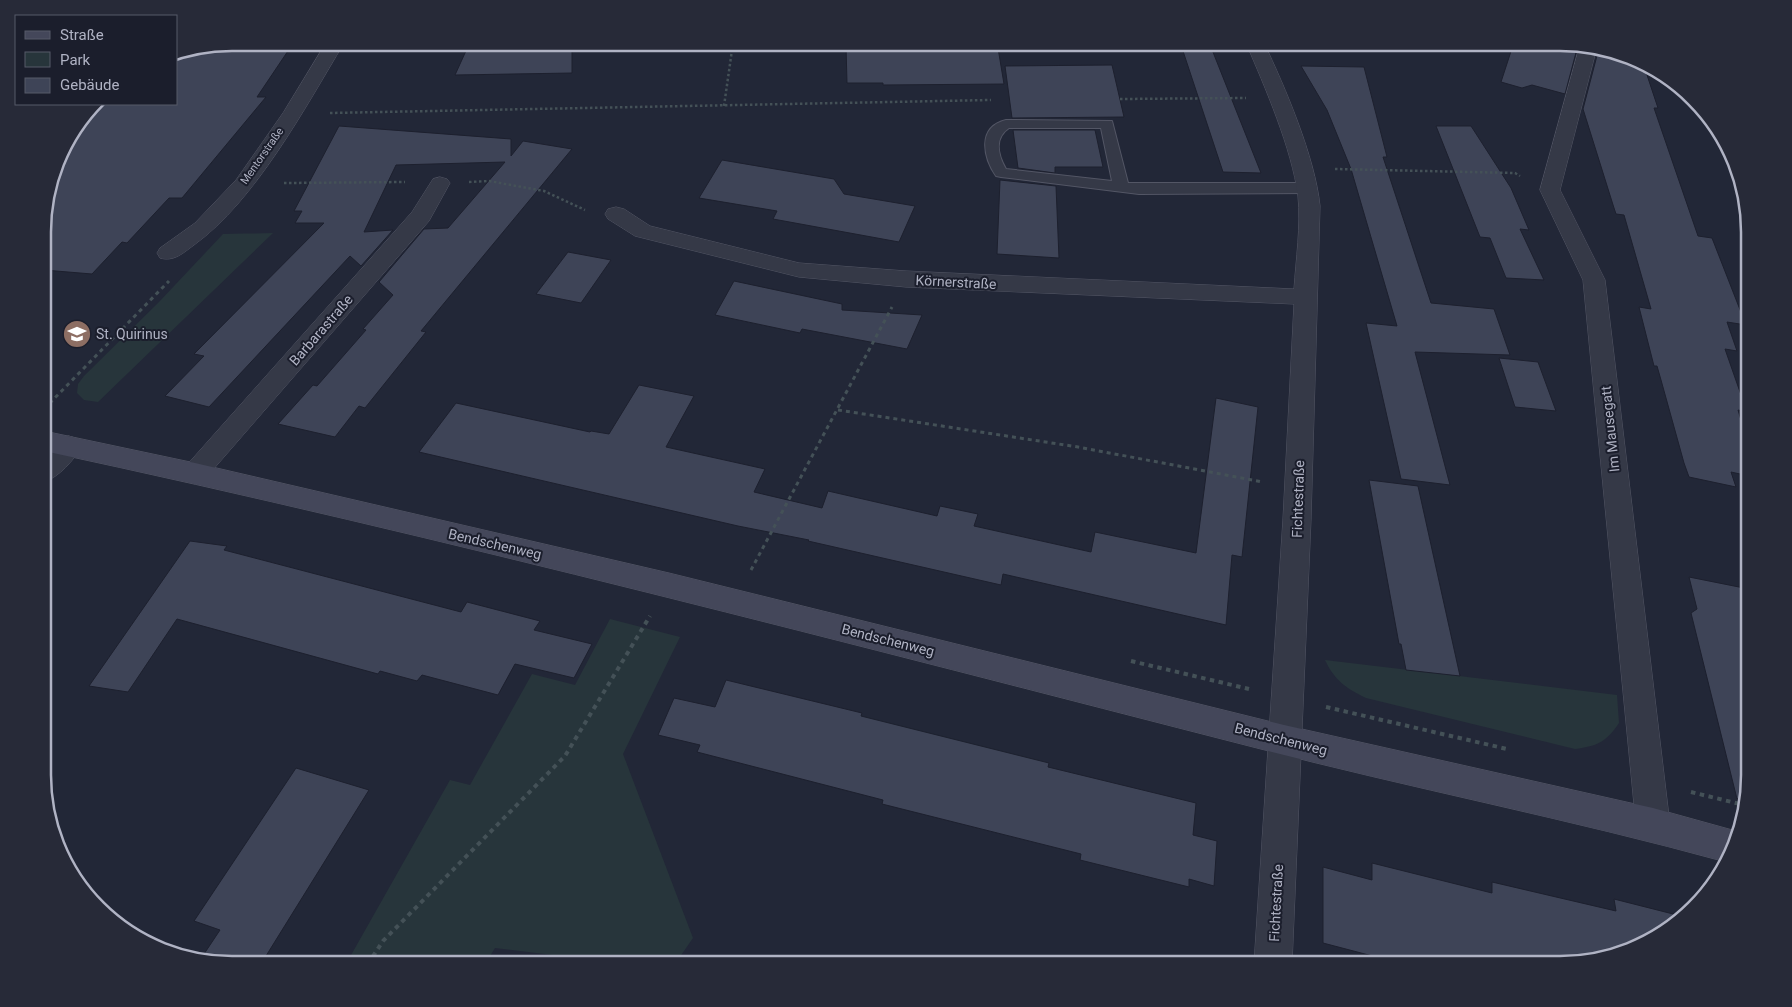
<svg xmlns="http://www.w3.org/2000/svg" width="1792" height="1007" viewBox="0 0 1792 1007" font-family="Roboto,sans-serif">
	<rect width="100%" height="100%" fill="#222737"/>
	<path fill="#27353b" d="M 273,233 L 98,402 L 84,400 L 77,393 L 78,384 L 84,376 L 159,302 L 223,234 Z
		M 610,619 L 680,637 L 623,754 L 693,938 L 675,964 L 625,964 L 495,948 L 485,964 L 346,964 L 450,780 L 470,785 L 532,674 L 575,685 Z
		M 1325,660 L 1617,695 L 1619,723 C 1606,742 1598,746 1575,749 L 1366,698 C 1347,689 1334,680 1325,660 Z"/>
	<path fill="#3e4457" stroke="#1d202e" d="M 232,42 L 294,42 L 257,97 L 266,97 L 182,198 L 169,198 L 127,243 L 122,242 L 92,274 L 44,270 L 44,208 L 61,151 L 104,104 L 176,104 L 176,54 Z
		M 470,42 L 572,42 L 572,73 L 455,75 Z
		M 873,42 L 997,42 L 1004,84 L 883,85 L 883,83 L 847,83 L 846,46 L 873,46 Z
		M 1180,42 L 1209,42 L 1261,173 L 1223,172 Z
		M 1514,42 L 1560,42 L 1578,45 L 1565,94 L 1532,85 L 1522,88 L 1501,82 Z
		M 1599,48 L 1609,49 L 1643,63 L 1658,108 L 1654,108 L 1698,236 L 1712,238 L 1746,325 L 1727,322 L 1737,351 L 1725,349 L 1747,412 L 1738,410 L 1749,447 L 1749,476 L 1731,472 L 1736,487 L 1689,477 L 1684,463 L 1661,380 L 1657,366 L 1654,366 L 1639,307 L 1651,309 L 1624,215 L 1616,214 L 1614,208 L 1583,109 Z
		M 1112,65 L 1124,117 L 1012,118 L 1005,66 Z
		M 1301,66 L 1364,67 L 1387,157 L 1383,157 L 1431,303 L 1494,309 L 1510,355 L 1415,352 L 1450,485 L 1401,479 L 1366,323 L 1397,326 L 1351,169 L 1327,110 Z
		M 339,126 L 511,139 L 511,156 L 523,141 L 572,149 L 421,331 L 426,332 L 365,408 L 359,406 L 335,437 L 278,424 L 313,385 L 317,386 L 366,330 L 363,329 L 393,295 L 379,282 L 424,229 L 448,228 L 505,162 L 396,165 L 364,232 L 393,230 L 361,266 L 350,256 L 209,407 L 165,396 L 204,356 L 194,354 L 324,223 L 295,223 L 302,211 L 294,211 Z
		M 1436,126 L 1471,126 L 1511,188 L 1529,230 L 1520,229 L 1544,280 L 1506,278 L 1490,238 L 1480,237 Z
		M 1013,130 L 1095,130 L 1103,167 L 1055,167 L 1055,173 L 1018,168 Z
		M 722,160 L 834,179 L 844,194 L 915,206 L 899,242 L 773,219 L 777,211 L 699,198 Z
		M 1000,180 L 1056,186 L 1059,258 L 997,254 Z
		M 568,252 L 611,260 L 581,303 L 536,294 Z
		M 734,281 L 842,304 L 842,310 L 922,315 L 907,349 L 802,329 L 800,333 L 715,315 Z
		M 1499,358 L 1538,362 L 1556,411 L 1515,407 Z
		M 639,385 L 694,396 L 666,447 L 765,469 L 754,492 L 822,508 L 828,491 L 937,516 L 940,506 L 978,514 L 974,526 L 1091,552 L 1095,532 L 1196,553 L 1216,398 L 1258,407 L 1242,557 L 1232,555 L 1226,625 L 1003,574 L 1001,585 L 808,541 L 809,540 L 738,526 L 419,452 L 456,403 L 590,432 L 591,431 L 609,434 Z
		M 1369,480 L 1418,486 L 1460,676 L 1406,670 L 1401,644 L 1399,644 Z
		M 190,541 L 227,546 L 224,550 L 461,612 L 467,602 L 540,621 L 534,630 L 592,644 L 574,678 L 515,664 L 498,695 L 422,675 L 417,681 L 380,671 L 378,674 L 177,619 L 128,692 L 89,686 Z
		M 1689,577 L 1749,589 L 1749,787 L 1746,797 L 1737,799 L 1691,613 L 1697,609 Z
		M 726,680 L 862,713 L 861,716 L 1049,763 L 1048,767 L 1196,803 L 1193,835 L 1217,841 L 1214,886 L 1189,879 L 1189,887 L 1080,860 L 1081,854 L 882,804 L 883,800 L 697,752 L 700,745 L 658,735 L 674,698 L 715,707 Z
		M 296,768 L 369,790 L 261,964 L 232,964 L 200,960 L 220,930 L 194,921 Z
		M 1372,863 L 1492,893 L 1492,882 L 1616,911 L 1614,899 L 1681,916 L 1665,933 L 1621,955 L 1572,964 L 1403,964 L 1323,943 L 1323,867 L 1372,880 Z"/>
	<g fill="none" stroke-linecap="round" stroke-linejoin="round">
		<defs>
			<path id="lane" d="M 1006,120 L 1112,121 L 1128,183 L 1308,183 L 1313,185 L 1316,188 L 1313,191 L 1308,193 L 1139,194 L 1001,177 L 996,176 C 983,157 977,127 1006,120 ZM 1009,128 L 1101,128 L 1112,181 L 1006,169 C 998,155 994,138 1009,128 Z"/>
			<path id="street" d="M 326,43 L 344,43 C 305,108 255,201 194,245 C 183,253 174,262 160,258 L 157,253 L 160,248 L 195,223 L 236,180 L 283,113 Z
				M 1246,43 L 1264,43 C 1285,87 1315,157 1320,206 L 1311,519 L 1292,964 L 1254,964 L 1283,519 L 1294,304 L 906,287 L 799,277 L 635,236 L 608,219 L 605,214 L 608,209 L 616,207 L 624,209 L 650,226 L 799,263 L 906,271 L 1294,289 C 1296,259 1301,226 1298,196 C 1292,149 1265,87 1246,43 Z
				M 1580,45 L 1597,47 L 1560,190 L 1605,280 L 1670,825 L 1665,837 L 1653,842 L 1641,837 L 1636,825 L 1583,280 L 1540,190 Z
				M 440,177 L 447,179 L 450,183 L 429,221 L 204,480 L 195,483 L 186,480 L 182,473 L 186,466 L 412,212 L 433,179 Z
				M 69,436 L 78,439 L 82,446 C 74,460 59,477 44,482 L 44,455 L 60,439 Z"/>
			<path id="secondary" d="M 44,431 L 195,463 L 669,573 L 1284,725 L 1653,808 L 1736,831 L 1726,862 C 1570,819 1410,788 1253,747 C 851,644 450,538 44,451 Z"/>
		</defs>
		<use href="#lane" stroke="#535665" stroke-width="2"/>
		<use href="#street" stroke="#535665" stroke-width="1"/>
		<use href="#secondary" stroke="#535665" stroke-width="1"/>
		<path stroke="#445157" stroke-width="2.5" stroke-dasharray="2.5 2.5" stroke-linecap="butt" d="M 1120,99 L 1246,98
			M 724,106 L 733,43
			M 330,113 L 991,100
			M 1335,169 L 1515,173 L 1520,176
			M 469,182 L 489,181 L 544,191 L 585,210
			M 284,183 L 405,182"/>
		<path stroke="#445157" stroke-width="3" stroke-dasharray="4 4" stroke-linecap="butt" d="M 44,409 L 169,281
			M 838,410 L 1078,447 L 1263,482
			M 751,570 L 892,307"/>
		<path stroke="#445157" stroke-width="4" stroke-dasharray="4.5 4.5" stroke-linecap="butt" d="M 1131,661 L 1249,689
			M 1326,707 L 1507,749
			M 1691,792 L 1744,805
			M 368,964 L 383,941 L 565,756 L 650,616"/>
		<use href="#lane" fill="#353947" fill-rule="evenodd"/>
		<use href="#street" fill="#353947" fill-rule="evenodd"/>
		<use href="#secondary" fill="#44475a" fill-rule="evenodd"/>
	</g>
	<defs>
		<symbol id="school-disc" viewBox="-11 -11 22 22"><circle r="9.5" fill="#8d6e63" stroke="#1b1e2c"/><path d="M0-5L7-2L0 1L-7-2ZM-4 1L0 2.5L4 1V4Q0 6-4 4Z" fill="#fff"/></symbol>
	</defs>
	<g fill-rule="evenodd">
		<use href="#school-disc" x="61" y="318" width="32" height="32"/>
	</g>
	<g text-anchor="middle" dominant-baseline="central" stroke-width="4" stroke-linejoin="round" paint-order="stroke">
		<g font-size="11" fill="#b0b3c4" stroke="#1b1e2c">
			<text transform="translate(262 156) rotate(-55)">Mentorstraße</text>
		</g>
		<g font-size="14" fill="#b0b3c4" stroke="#1b1e2c">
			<text transform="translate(956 282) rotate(3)">Körnerstraße</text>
			<text transform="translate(321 330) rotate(-49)">Barbarastraße</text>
			<text transform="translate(1610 429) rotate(-96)">Im Mausegatt</text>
			<text transform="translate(1298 499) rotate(-88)">Fichtestraße</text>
			<text transform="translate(495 544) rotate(13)">Bendschenweg</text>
			<text transform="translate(888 640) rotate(14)">Bendschenweg</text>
			<text transform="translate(1281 739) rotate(14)">Bendschenweg</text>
			<text transform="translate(1276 903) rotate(-87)">Fichtestraße</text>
		</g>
		<g font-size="14" fill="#b0b3c4" stroke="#1b1e2c" text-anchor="start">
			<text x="96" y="334">St. Quirinus</text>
		</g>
	</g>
	<path d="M0 0H1792V1007H0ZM232 51H1560A181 181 0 0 1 1741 232V775A181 181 0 0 1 1560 956H232A181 181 0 0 1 51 775V232A181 181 0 0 1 232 51Z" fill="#272a38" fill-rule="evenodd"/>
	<path fill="none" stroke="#b0b3c4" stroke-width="2.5" d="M232 51H1560A181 181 0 0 1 1741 232V775A181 181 0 0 1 1560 956H232A181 181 0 0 1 51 775V232A181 181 0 0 1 232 51Z"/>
	<rect x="15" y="15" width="162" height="90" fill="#1b1e2c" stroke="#575a69"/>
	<rect x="25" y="31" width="25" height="8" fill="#44475a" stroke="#575a69"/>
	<text x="60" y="40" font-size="15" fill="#b0b3c4">Straße</text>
	<rect x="25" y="52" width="25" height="15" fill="#27353b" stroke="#575a69"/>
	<text x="60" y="65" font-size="15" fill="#b0b3c4">Park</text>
	<rect x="25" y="78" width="25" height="15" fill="#3e4457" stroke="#575a69"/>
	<text x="60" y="90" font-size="15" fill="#b0b3c4">Gebäude</text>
</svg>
